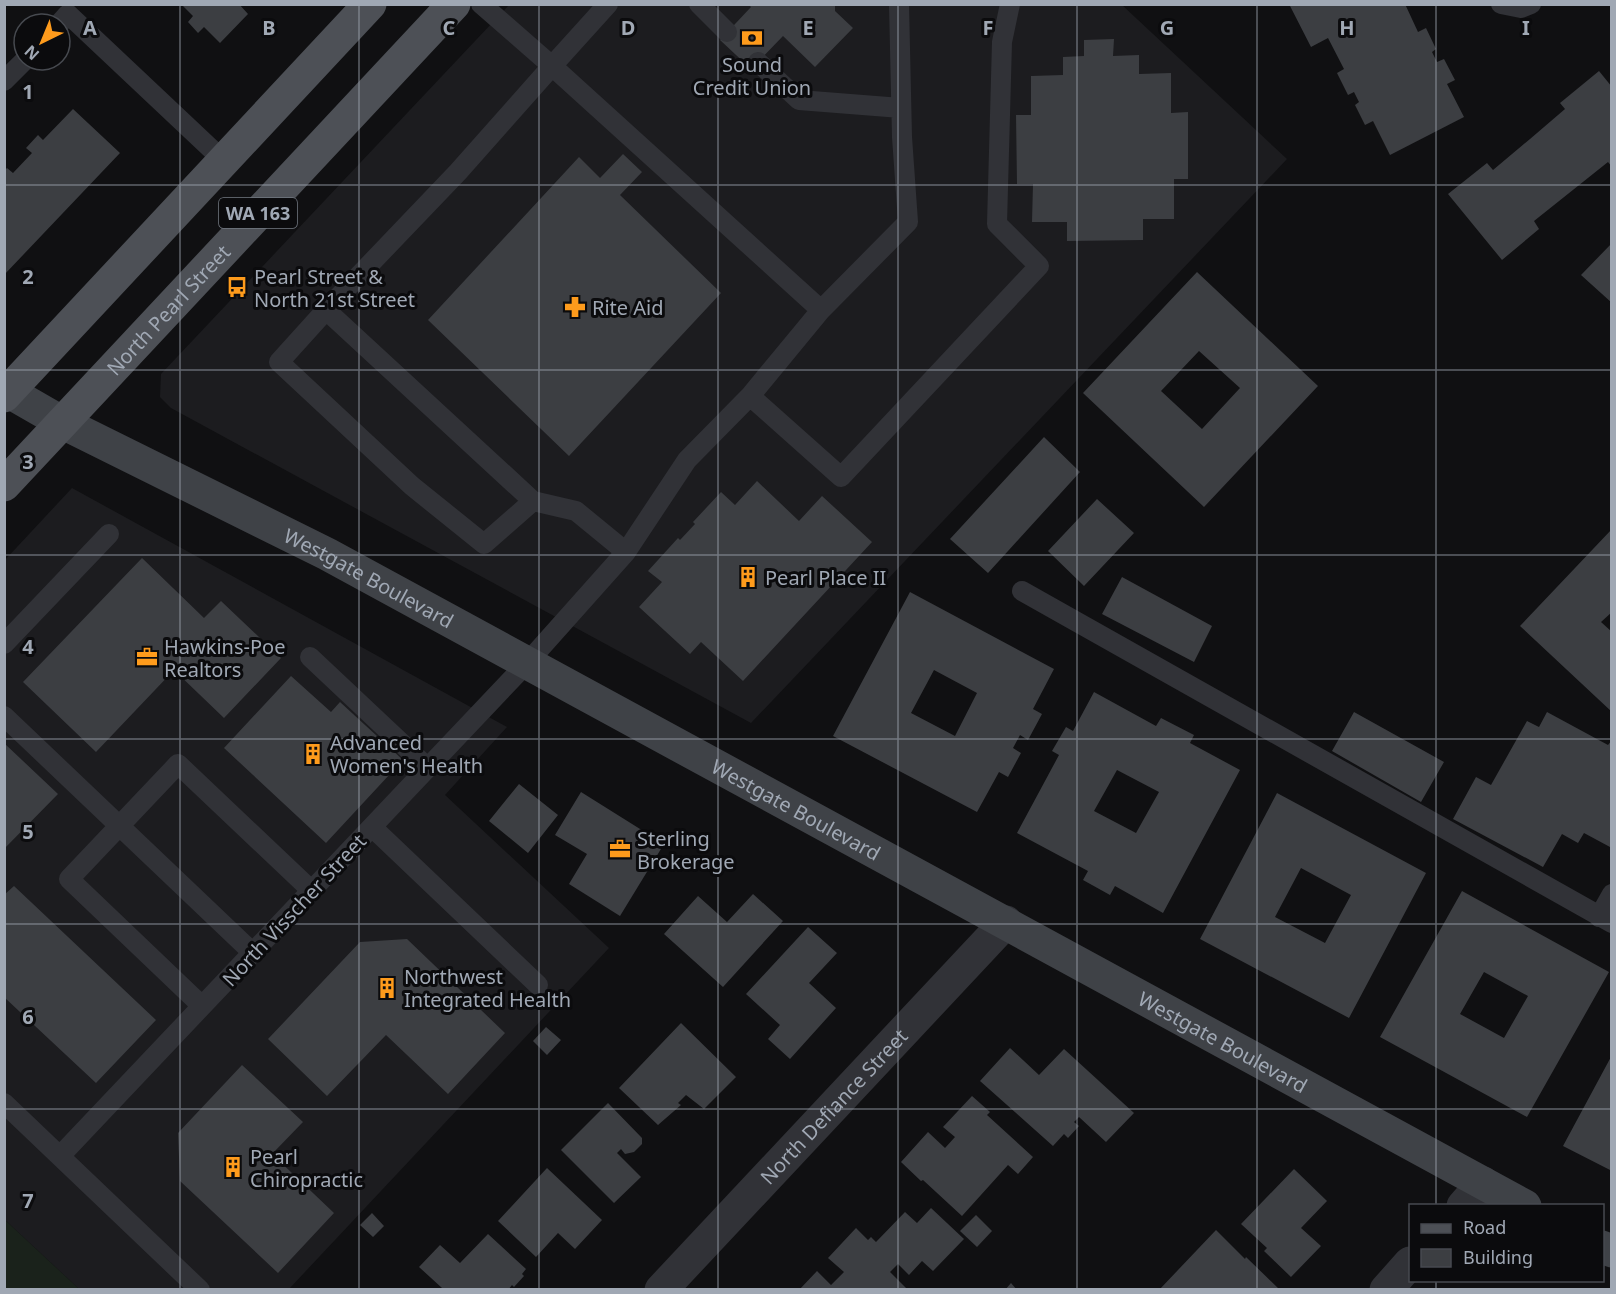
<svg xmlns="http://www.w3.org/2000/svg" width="1616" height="1294" viewBox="0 0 1616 1294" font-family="'Noto Sans',sans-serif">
	<rect width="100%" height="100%" fill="#101012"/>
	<path fill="#1c1c1f" d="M 509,5 L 1122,5 L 1287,159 L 751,723 L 171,408 L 160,397 L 161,374 Z
		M 72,488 L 507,727 L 445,795 L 609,948 L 289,1289 L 79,1289 L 5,1220 L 4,561 Z"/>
	<path fill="#1a221b" d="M 4,1220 L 5,1220 L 79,1289 L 5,1289 Z"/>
	<path fill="#3c3e42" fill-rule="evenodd" d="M 181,4 L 239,4 L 248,14 L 220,43 L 204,27 L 198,33 L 188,22 L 193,16 Z
		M 748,4 L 835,4 L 835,11 L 853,28 L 815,67 L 783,36 L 751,69 L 720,40 L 751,7 Z
		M 1289,4 L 1405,4 L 1418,32 L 1426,28 L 1436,49 L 1432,52 L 1437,62 L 1444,59 L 1455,80 L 1447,84 L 1464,117 L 1390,155 L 1373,121 L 1365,125 L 1355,105 L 1359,102 L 1354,92 L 1348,95 L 1337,73 L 1344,69 L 1328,38 L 1311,47 Z
		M 1114,39 L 1113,56 L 1139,55 L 1139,74 L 1171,73 L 1171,113 L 1188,112 L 1188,179 L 1174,179 L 1174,219 L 1143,219 L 1143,240 L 1067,241 L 1067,222 L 1032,222 L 1033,184 L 1017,184 L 1016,115 L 1031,115 L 1031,76 L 1063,75 L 1063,57 L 1084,56 L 1084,40 Z
		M 1599,71 L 1612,87 L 1612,167 L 1608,162 L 1534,221 L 1539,229 L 1502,260 L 1448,194 L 1487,163 L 1493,170 L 1530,139 L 1565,109 L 1560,103 Z
		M 73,109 L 120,153 L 4,275 L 4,171 L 7,168 L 13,173 L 32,153 L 26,148 L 38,135 L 43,140 Z
		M 623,154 L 642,172 L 620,195 L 721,293 L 569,456 L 428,320 L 579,157 L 600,178 Z
		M 1612,243 L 1612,303 L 1581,275 Z
		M 1197,272 L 1318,386 L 1204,507 L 1083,393 ZM 1199,351 L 1240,388 L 1202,429 L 1161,391 Z
		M 1044,437 L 1080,472 L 988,573 L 950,539 Z
		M 757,481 L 799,521 L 822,496 L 872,542 L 743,681 L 701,642 L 690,654 L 639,607 L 662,582 L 648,571 L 678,538 L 680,540 L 695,524 L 693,522 L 721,492 L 735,505 Z
		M 1097,499 L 1134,533 L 1084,586 L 1048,551 Z
		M 1612,529 L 1612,612 L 1601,622 L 1612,632 L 1612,712 L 1520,626 Z
		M 142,558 L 204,618 L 221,601 L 281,658 L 224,718 L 174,670 L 96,752 L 23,682 Z
		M 1122,577 L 1212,626 L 1194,662 L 1102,614 Z
		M 910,592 L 1054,669 L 1033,709 L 1042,714 L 1028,740 L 1020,735 L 1013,748 L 1021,753 L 1008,777 L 999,772 L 977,812 L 833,736 ZM 934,670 L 977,693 L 955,736 L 911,713 Z
		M 291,676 L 331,712 L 340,702 L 403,760 L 326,843 L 224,748 Z
		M 1094,692 L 1156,726 L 1161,718 L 1194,735 L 1190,743 L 1240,770 L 1163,913 L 1115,886 L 1110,895 L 1083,880 L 1088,871 L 1017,833 L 1059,755 L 1052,751 L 1066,727 L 1073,731 ZM 1117,770 L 1159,792 L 1136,833 L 1094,811 Z
		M 1354,712 L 1444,762 L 1421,802 L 1332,751 Z
		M 1547,712 L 1608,745 L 1612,740 L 1612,843 L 1610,847 L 1584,833 L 1578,843 L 1562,834 L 1543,867 L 1453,819 L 1476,777 L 1491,785 L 1527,721 L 1539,727 Z
		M 4,743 L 58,794 L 4,849 Z
		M 519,784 L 558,815 L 528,853 L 489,821 Z
		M 581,792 L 664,844 L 620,916 L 569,884 L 587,854 L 555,835 Z
		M 1277,793 L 1426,873 L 1349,1018 L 1200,939 ZM 1301,868 L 1351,895 L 1325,943 L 1275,917 Z
		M 14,886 L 156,1020 L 96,1083 L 4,997 L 4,895 Z
		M 1462,891 L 1609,972 L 1527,1117 L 1380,1037 ZM 1484,972 L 1528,996 L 1504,1038 L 1460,1014 Z
		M 753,894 L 783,921 L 723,987 L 664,934 L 698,896 L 727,922 Z
		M 808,927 L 837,953 L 809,983 L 836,1008 L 790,1059 L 768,1039 L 780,1025 L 746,994 Z
		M 407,939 L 505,1033 L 448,1094 L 386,1035 L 327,1096 L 268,1039 L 360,942 Z
		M 681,1023 L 736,1077 L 704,1109 L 686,1095 L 678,1103 L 681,1105 L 658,1125 L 619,1088 Z
		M 546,1027 L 561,1040 L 547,1055 L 533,1041 Z
		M 1010,1048 L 1039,1075 L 1064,1049 L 1134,1113 L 1106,1142 L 1079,1117 L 1074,1122 L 1079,1126 L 1068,1138 L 1064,1134 L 1053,1146 L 980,1081 Z
		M 1612,1055 L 1612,1171 L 1563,1146 Z
		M 242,1065 L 303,1122 L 272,1154 L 334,1213 L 278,1273 L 180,1181 L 178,1133 Z
		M 972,1096 L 990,1112 L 987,1115 L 1033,1157 L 1018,1174 L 1008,1165 L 962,1216 L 923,1180 L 921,1181 L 901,1162 L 928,1132 L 945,1148 L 955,1137 L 943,1127 Z
		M 608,1103 L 642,1138 L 642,1144 L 634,1152 L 625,1154 L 621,1149 L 617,1153 L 641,1177 L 614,1203 L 561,1150 Z
		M 547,1168 L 602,1220 L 575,1249 L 558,1233 L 536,1257 L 498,1221 Z
		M 1294,1169 L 1327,1201 L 1301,1228 L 1321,1246 L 1291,1277 L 1264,1251 L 1267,1248 L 1241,1224 Z
		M 931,1208 L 964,1239 L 933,1271 L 922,1261 L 909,1275 L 898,1264 L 890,1272 L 908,1290 L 799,1290 L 817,1271 L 831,1285 L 844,1272 L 828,1258 L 856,1228 L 868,1240 L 871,1237 L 876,1242 L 905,1212 L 917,1223 Z
		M 372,1213 L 384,1226 L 373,1237 L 360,1225 Z
		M 976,1215 L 992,1231 L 977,1247 L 960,1231 Z
		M 1216,1230 L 1245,1259 L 1246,1257 L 1280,1290 L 1159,1290 Z
		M 488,1234 L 526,1269 L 522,1274 L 524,1276 L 514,1287 L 512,1285 L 508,1290 L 440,1290 L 442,1288 L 419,1267 L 440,1245 L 460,1263 Z
		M 1011,1283 L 1017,1290 L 1005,1290 Z"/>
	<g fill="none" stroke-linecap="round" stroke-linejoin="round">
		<path stroke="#313237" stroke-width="20" d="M 481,4 L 552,66 L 608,4
			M 699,4 L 727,32
			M 1501,4 L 1521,8 L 1531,4
			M 59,24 L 68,14 L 224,161
			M 758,62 L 799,100 L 901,108
			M 4,81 L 25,60
			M 326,310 L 458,172 L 552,66 L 821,310 L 750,396
			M 821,310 L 908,222 L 902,137 L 899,4
			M 626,552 L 687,460 L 750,396 L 841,477 L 1039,266 L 997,224 L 1002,42 L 1010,4
			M 1022,591 L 1612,923
			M 4,644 L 109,534
			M 310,657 L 428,768
			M 4,716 L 253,953
			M 372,827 L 538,985
			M 1599,917 L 1612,894
			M 202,1006 L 69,879 L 178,764 L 312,891
			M 4,1103 L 200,1290
			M 60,1156 L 527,663 L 626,552 L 576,511 L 533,501 L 326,310 L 279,362 L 412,486 L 484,544 L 533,501"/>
		<g stroke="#313237" stroke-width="33">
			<path d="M 1463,1206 L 1483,1183"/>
			<path id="s1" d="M 661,1290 L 1006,922"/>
			<path d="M 1386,1290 L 1410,1263"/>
		</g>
		<g stroke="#3f4247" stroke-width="33">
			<path id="s2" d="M 4,389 L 63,423 L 327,554 L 1525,1206"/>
			<path d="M 1602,1247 L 1612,1251"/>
		</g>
		<g stroke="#4d5056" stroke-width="33">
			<path d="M 4,396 L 370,4"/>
			<path id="s3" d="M 4,485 L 454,4"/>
		</g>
	</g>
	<path fill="none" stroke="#a0a8b4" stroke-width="1.5" stroke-opacity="0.55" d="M 180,4 L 180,1290M 359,4 L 359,1290M 539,4 L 539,1290M 718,4 L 718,1290M 898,4 L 898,1290M 1077,4 L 1077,1290M 1257,4 L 1257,1290M 1436,4 L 1436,1206M 4,185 L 1612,185M 4,370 L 1612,370M 4,555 L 1612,555M 4,739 L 1612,739M 4,924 L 1612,924M 4,1109 L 1612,1109M 1436,1280 L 1436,1290"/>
	<defs>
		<symbol id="bank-bare" viewBox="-9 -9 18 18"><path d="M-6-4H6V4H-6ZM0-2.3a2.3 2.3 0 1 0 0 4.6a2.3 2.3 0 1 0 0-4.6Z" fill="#fe9b1c" stroke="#0b0b0d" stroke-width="2.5" paint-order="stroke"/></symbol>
		<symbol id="bus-bare" viewBox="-9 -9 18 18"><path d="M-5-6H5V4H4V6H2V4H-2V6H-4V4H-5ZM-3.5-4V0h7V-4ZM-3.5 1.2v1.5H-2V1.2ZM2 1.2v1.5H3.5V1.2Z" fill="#fe9b1c" stroke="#0b0b0d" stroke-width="2.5" paint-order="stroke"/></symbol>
		<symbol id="pharmacy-bare" viewBox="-9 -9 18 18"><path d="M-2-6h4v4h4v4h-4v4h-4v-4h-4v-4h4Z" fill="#fe9b1c" stroke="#0b0b0d" stroke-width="2.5" paint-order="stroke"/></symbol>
		<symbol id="building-bare" viewBox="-9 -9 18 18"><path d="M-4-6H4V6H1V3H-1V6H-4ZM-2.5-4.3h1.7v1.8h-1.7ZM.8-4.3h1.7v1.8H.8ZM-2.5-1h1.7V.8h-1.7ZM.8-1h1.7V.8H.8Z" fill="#fe9b1c" stroke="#0b0b0d" stroke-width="2.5" paint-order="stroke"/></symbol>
		<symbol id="office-bare" viewBox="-9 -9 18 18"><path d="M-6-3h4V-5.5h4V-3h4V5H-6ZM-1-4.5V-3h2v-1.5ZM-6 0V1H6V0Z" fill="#fe9b1c" stroke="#0b0b0d" stroke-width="2.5" paint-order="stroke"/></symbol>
	</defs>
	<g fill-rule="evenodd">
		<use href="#bank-bare" x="737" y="23" width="30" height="30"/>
		<use href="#bus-bare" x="222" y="272" width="30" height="30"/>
		<use href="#pharmacy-bare" x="560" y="292" width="30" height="30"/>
		<use href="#building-bare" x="733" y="562" width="30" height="30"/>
		<use href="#office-bare" x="132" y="642" width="30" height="30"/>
		<use href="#building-bare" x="298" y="739" width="30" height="30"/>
		<use href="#office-bare" x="605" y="834" width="30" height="30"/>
		<use href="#building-bare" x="372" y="973" width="30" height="30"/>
		<use href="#building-bare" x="218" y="1152" width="30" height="30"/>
	</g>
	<g text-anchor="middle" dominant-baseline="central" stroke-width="6" stroke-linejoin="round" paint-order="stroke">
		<rect fill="#0b0b0d" stroke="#737982" stroke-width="1.5" x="219" y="198" width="78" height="30" rx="4.5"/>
		<g font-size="18" font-weight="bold" fill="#a0a8b4">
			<text x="258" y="213">WA 163</text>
		</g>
		<g font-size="20" fill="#a0a8b4" stroke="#0b0b0d" text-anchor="start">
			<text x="752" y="64" text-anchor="middle">Sound<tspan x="752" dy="23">Credit Union</tspan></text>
			<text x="254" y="276">Pearl Street &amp;<tspan x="254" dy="23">North 21st Street</tspan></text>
			<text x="592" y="307">Rite Aid</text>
			<text x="765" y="577">Pearl Place II</text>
			<text x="164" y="646">Hawkins-Poe<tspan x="164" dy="23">Realtors</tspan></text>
			<text x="330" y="742">Advanced<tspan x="330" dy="23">Women's Health</tspan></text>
			<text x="637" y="838">Sterling<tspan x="637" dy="23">Brokerage</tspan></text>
			<text x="404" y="976">Northwest<tspan x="404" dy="23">Integrated Health</tspan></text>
			<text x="250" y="1156">Pearl<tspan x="250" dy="23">Chiropractic</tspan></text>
		</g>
		<g font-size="20" fill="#a0a8b4" stroke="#0b0b0d">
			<text stroke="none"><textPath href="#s3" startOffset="240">North Pearl Street</textPath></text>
			<text stroke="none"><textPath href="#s2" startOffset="411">Westgate Boulevard</textPath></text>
			<text stroke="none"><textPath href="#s2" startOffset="897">Westgate Boulevard</textPath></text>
			<text transform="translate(294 910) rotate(-47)">North Visscher Street</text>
			<text stroke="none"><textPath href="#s2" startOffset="1383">Westgate Boulevard</textPath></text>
			<text stroke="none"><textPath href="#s1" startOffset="252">North Defiance Street</textPath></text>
		</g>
	</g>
	<g font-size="20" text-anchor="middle" font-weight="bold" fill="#a0a8b4" stroke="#0b0b0d" stroke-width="6" stroke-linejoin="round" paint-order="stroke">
		<text x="90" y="35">A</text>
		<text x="269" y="35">B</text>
		<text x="449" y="35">C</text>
		<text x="628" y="35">D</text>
		<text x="808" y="35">E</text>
		<text x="988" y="35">F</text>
		<text x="1167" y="35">G</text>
		<text x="1347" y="35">H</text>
		<text x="1526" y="35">I</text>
		<text x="28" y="99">1</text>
		<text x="28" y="284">2</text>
		<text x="28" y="469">3</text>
		<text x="28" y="654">4</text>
		<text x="28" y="839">5</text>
		<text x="28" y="1024">6</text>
		<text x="28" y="1208">7</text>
	</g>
	<rect width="1616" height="1294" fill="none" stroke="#a0a8b4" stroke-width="12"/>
	<rect x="1409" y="1204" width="195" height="78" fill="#0b0b0d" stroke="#474a50" stroke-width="1.5"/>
	<rect x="1421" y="1224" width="30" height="9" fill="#4d5056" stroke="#474a50" stroke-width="1.5"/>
	<text x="1463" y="1234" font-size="18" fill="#a0a8b4">Road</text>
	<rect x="1421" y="1249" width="30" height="18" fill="#3c3e42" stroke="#474a50" stroke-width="1.5"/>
	<text x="1463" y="1264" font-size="18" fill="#a0a8b4">Building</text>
	<g transform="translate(42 42) rotate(223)"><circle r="28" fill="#0b0b0d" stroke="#474a50" stroke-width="1.5"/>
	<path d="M0-4.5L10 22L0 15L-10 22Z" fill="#fe9b1c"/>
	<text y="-9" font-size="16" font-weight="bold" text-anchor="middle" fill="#a0a8b4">N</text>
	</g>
</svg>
